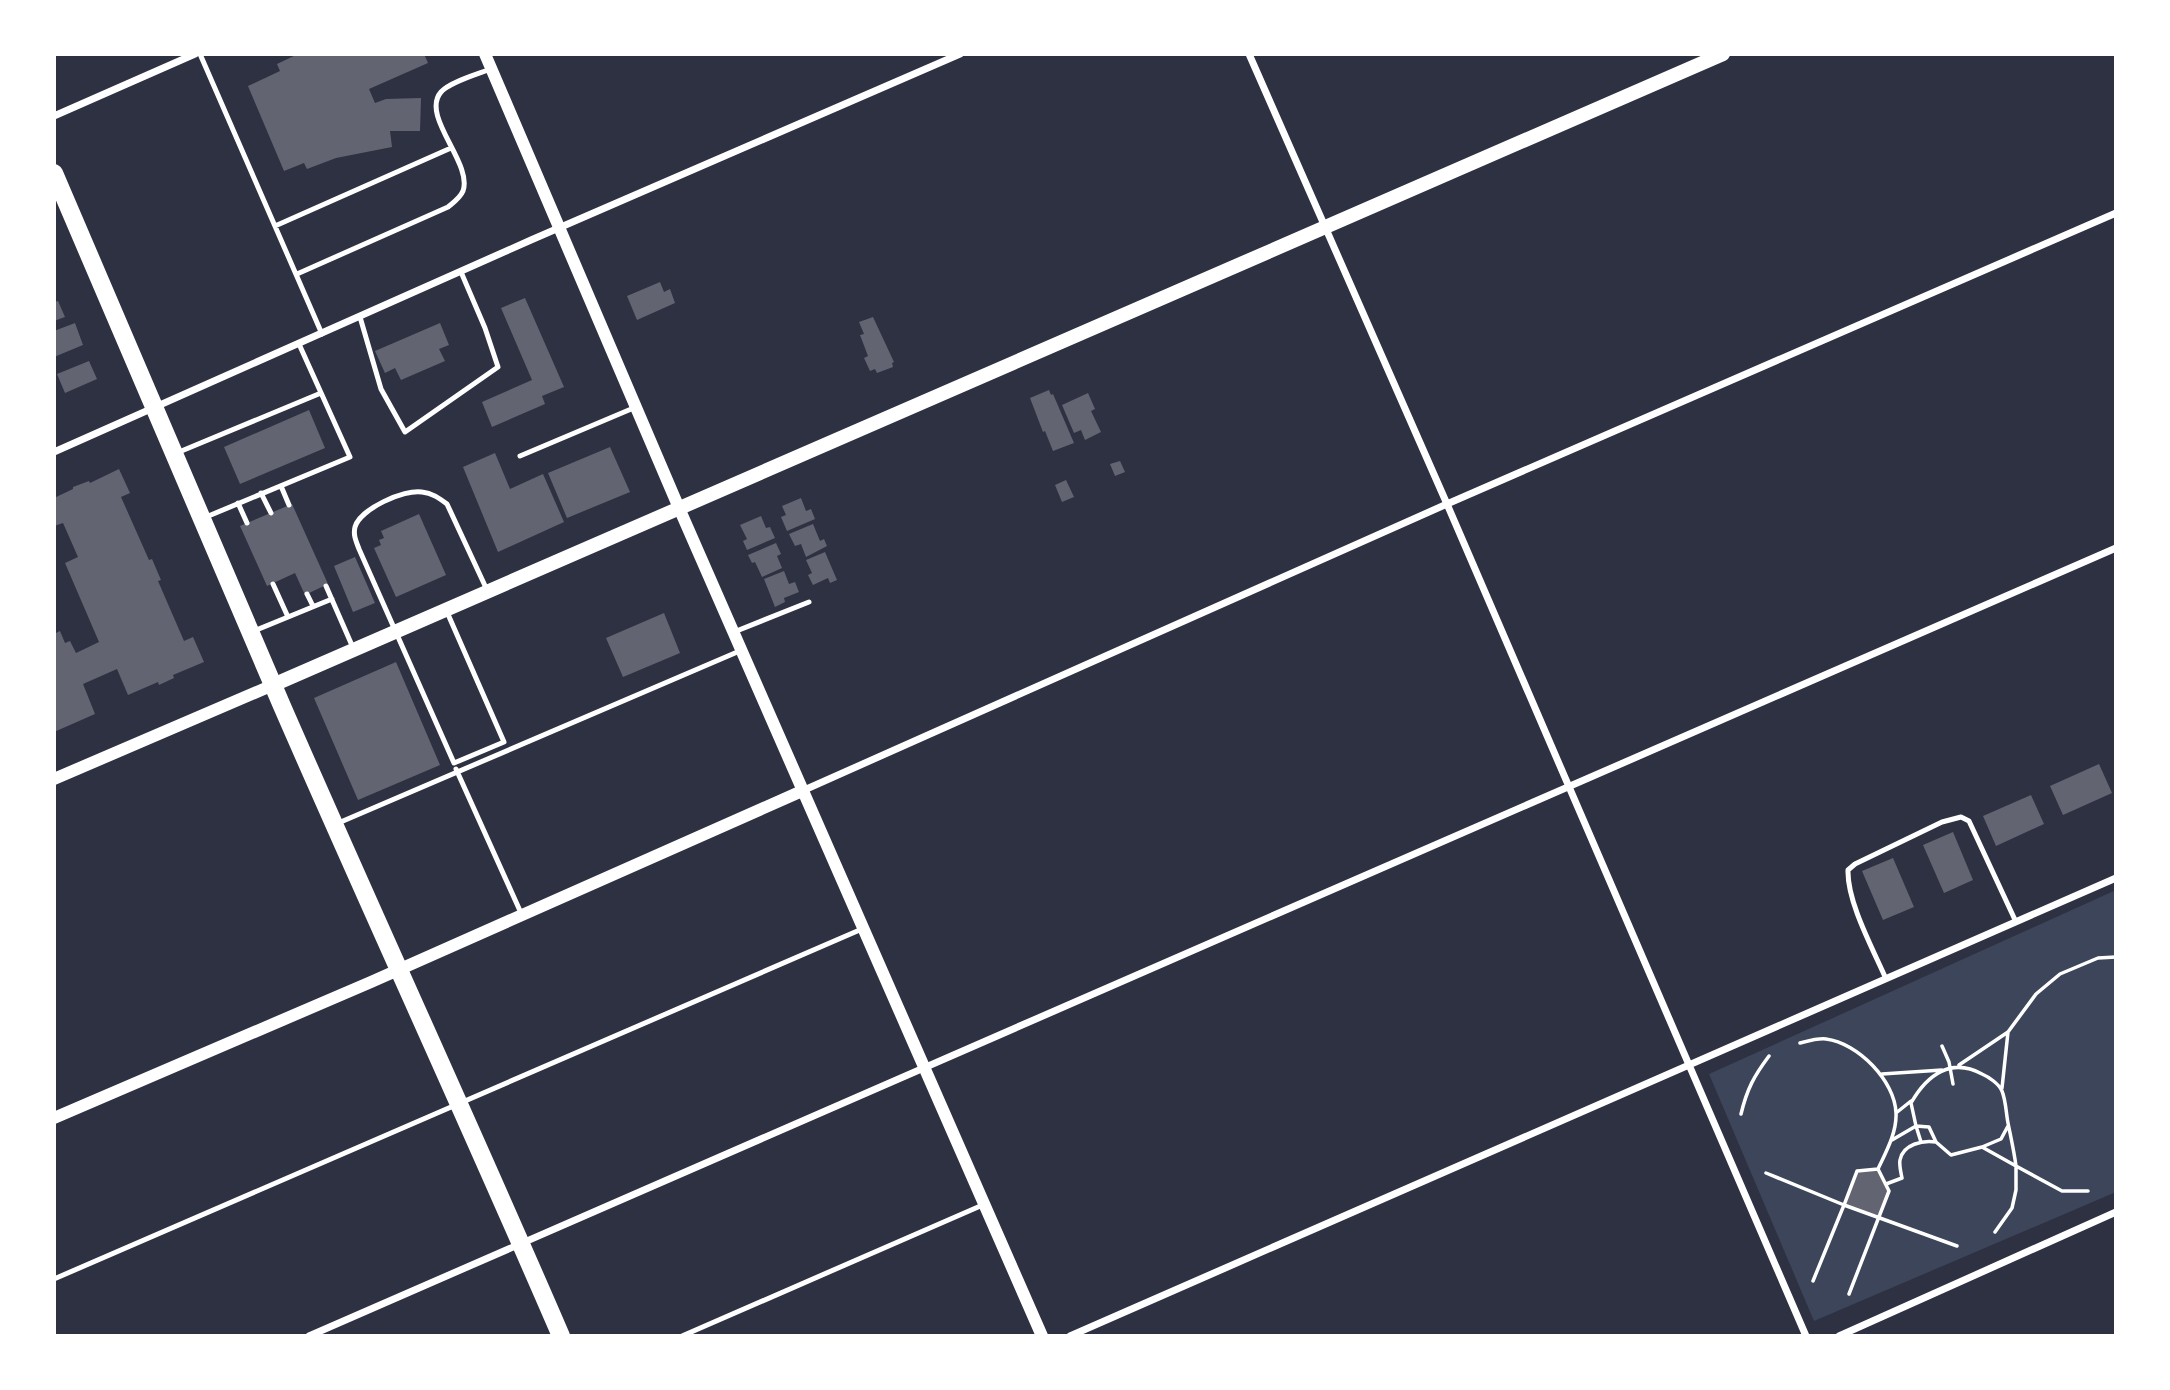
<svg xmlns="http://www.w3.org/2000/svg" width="2170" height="1390" viewBox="0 0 2170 1390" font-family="'Work Sans',sans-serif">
	<rect width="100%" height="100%" fill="#2d3142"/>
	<path fill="#3c4559" d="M 2116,890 L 2116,1192 L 1814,1321 L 1709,1074 Z"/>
	<path fill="#626471" d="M 298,54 L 424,54 L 428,63 L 369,89 L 375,103 L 386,99 L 421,98 L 420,131 L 390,131 L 392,147 L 336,158 L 307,169 L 304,163 L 284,171 L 248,86 L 280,71 L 277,64 Z
		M 660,282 L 664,292 L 670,289 L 675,303 L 637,320 L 627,296 Z
		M 525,298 L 564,387 L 542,396 L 545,404 L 492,427 L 482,402 L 532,380 L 501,308 Z
		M 58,301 L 65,317 L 54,321 L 54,302 Z
		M 873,317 L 894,362 L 892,363 L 893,367 L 877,373 L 875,369 L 870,371 L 864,358 L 868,356 L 860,335 L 864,334 L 859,322 Z
		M 75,323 L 83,345 L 54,357 L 54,331 Z
		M 440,323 L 449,345 L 439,349 L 445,361 L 401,380 L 395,368 L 385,373 L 375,351 Z
		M 89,361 L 97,379 L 65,393 L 57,374 Z
		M 1049,390 L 1051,395 L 1053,394 L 1074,443 L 1053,451 L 1045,431 L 1043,432 L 1030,398 Z
		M 1088,393 L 1095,409 L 1091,411 L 1101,432 L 1085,440 L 1081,430 L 1074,433 L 1062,405 Z
		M 309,410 L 325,448 L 240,484 L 224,447 Z
		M 610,447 L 630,492 L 567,518 L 548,473 Z
		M 495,453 L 510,489 L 543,474 L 564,522 L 498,552 L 463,467 Z
		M 1120,461 L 1125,472 L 1115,476 L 1110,464 Z
		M 119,469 L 130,493 L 121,497 L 149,560 L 152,559 L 161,580 L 158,581 L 184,641 L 193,637 L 204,662 L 173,675 L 174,678 L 159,685 L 158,682 L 128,695 L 117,669 L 83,684 L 95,714 L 54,732 L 54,634 L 60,631 L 65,643 L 70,641 L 76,653 L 99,642 L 65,563 L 78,557 L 63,523 L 54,526 L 54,498 L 73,489 L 73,487 L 89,481 L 90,483 Z
		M 1066,480 L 1074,497 L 1062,502 L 1055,485 Z
		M 801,498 L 806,511 L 811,509 L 815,519 L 787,531 L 781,517 L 786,515 L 782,506 Z
		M 292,504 L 328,584 L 305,595 L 295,573 L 267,586 L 240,526 Z
		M 419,514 L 446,575 L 396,597 L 374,548 L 381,545 L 379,540 L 384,538 L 381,531 Z
		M 761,516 L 766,528 L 770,527 L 775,538 L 747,550 L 743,541 L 747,539 L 740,525 Z
		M 813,524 L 820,541 L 824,539 L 827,546 L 806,557 L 801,544 L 795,546 L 789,534 Z
		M 776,543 L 781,554 L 777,556 L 782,568 L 762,577 L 755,562 L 752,563 L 748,555 Z
		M 825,552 L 837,580 L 830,583 L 828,578 L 813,585 L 808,575 L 812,573 L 806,560 Z
		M 355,557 L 375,603 L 353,612 L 334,566 Z
		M 784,571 L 789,584 L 795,582 L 799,592 L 784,598 L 785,602 L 775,607 L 764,579 Z
		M 664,613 L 680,653 L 623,677 L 606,638 Z
		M 396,662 L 440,765 L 358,800 L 314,698 Z
		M 2099,764 L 2112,793 L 2063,815 L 2050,786 Z
		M 2031,795 L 2044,824 L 1996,846 L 1983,816 Z
		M 1953,832 L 1973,880 L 1944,893 L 1923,845 Z
		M 1893,858 L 1914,907 L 1883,920 L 1862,871 Z
		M 1878,1169 L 1889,1191 L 1880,1218 L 1844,1205 L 1857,1171 Z"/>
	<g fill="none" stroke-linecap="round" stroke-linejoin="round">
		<path stroke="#fff" stroke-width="3.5" d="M 1800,1043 C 1808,1041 1818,1038 1826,1039 C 1858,1043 1895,1081 1896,1113 C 1897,1132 1886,1152 1878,1169 L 1889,1191 L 1849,1294
			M 1942,1046 L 1949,1062 L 1953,1084
			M 1959,1065 L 2008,1032
			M 1882,1074 L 1942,1070
			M 2002,1088 L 2008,1032 L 2036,994 L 2060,974 L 2098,958 L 2116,957
			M 1896,1113 L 1911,1101
			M 1741,1114 C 1747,1089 1754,1076 1769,1056
			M 1892,1140 L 1916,1126 L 1921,1142
			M 1982,1147 L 2001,1139 L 2008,1126
			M 1766,1173 L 1844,1205 L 1857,1171 L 1878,1169
			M 1886,1184 L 1902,1178 C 1901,1173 1899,1165 1900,1160 C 1903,1144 1923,1140 1936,1142
			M 1995,1232 L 2012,1208 L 2016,1190 L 2016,1166 L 1982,1147 L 1951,1155 L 1936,1142 L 1929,1127 L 1916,1126 L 1911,1103 C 1927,1075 1951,1057 1982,1074 C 1989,1077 1999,1084 2002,1091 C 2006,1101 2006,1113 2008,1123 C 2011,1138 2014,1151 2016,1166 L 2062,1191 L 2088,1191
			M 1813,1281 L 1844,1205 L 1957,1246"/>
		<path stroke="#fff" stroke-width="5" d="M 200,54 L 322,334
			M 275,226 L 451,148
			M 297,274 L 448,207 C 454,202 460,198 463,191 C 473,163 420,116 441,92 C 450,82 478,74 491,69
			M 360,317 L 381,389 L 405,432 L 498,367 L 485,328 L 461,272
			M 179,452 L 321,393
			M 520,456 L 636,407
			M 281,486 L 289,505
			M 261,493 L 271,513
			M 238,503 L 247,523
			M 206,517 L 350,457 L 299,344
			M 273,584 L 288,617
			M 326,586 L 354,650
			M 307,594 L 313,606
			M 447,612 L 504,742 L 454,763 L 359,549 C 356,541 353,535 355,527 C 360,509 404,489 422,492 C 432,493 439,498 447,504 L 487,590
			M 254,631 L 332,599
			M 734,632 L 809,602
			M 456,769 L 521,913
			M 336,824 L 742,650
			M 1886,979 C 1873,949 1847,902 1848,870 L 1855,864 L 1942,822 L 1961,817 L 1969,821 L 2016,922
			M 54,1279 L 862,929
			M 682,1336 L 985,1204"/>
		<path stroke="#fff" stroke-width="7" d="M 1249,54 L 1447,504 L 1806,1336
			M 54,116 L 195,54
			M 54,452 L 531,240 L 960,54
			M 802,791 L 1447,504 L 2116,213
			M 309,1336 L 2116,548
			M 1070,1336 L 2116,878
			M 1839,1336 L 2116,1212"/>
		<path stroke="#fff" stroke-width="12" d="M 485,54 L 679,508 L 1042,1336
			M 54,779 L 273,685
			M 54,1118 L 371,982 L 802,791"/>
		<path stroke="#fff" stroke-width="14" d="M 273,685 L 1723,54"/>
		<path stroke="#fff" stroke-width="18" d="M 54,173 C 131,350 205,529 282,706 C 374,917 470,1125 561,1336"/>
	</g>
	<rect width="2170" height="1390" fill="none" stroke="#ffffff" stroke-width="112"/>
</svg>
